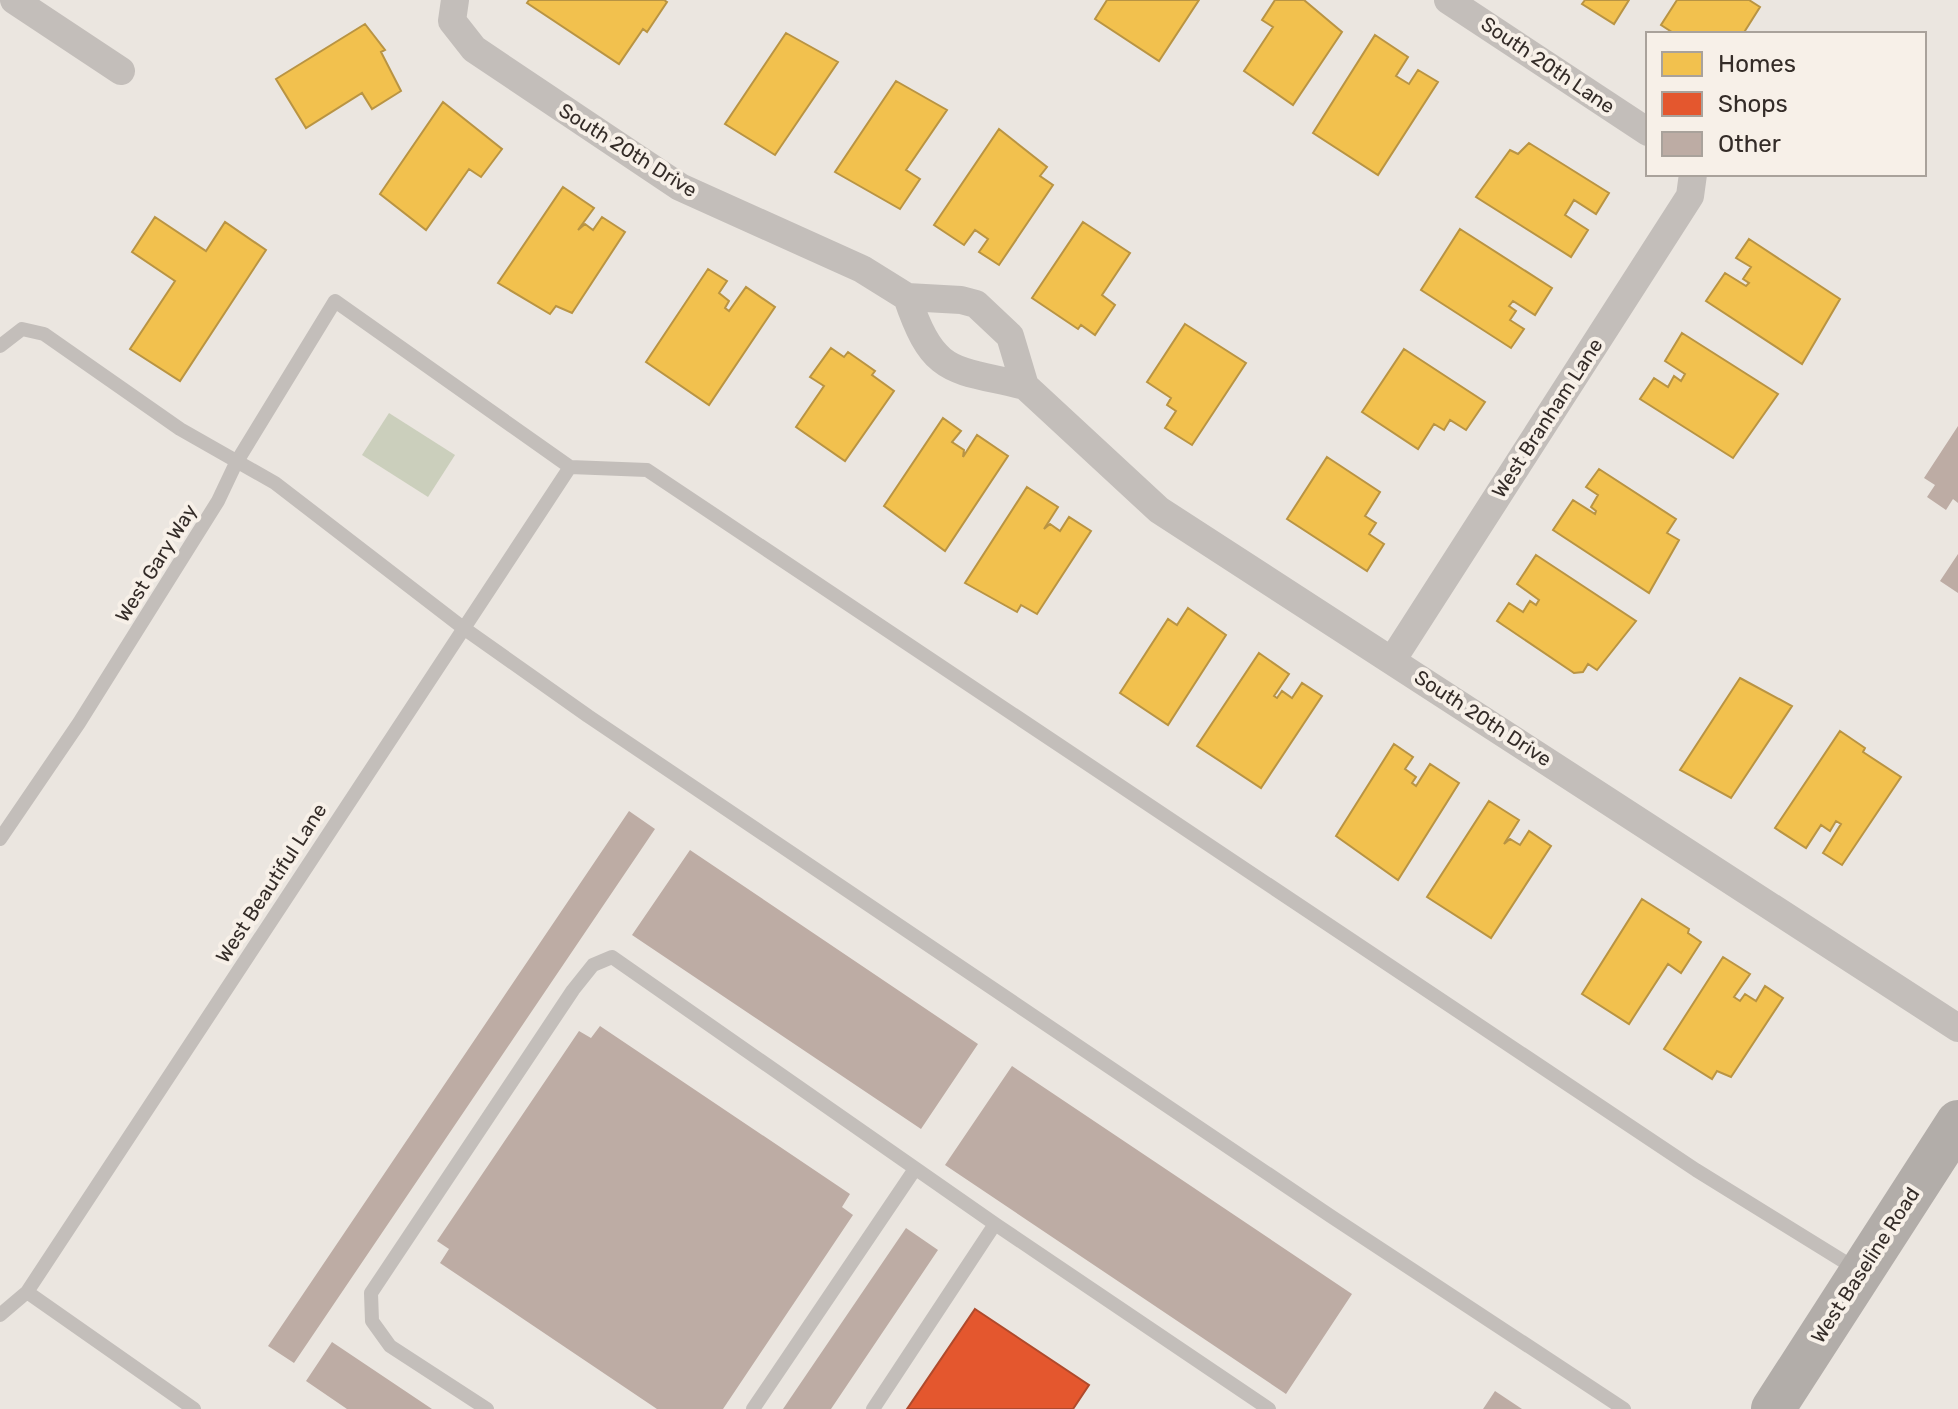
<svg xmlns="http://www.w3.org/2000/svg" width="1958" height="1409" viewBox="0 0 1958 1409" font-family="Rubik,sans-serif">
	<rect width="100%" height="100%" fill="#ebe6e0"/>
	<path fill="#cbcfbc" d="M 389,413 L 455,455 L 428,497 L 362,455 Z"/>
	<path fill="#f2c14e" stroke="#b99443" stroke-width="2" d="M 529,0 L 664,0 L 667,2 L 647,32 L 643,29 L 619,64 L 527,3 Z
		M 1107,0 L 1199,0 L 1159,61 L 1095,19 Z
		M 1275,0 L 1304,0 L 1342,32 L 1293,105 L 1244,71 L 1273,27 L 1262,20 Z
		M 1585,0 L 1629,0 L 1614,24 L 1582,4 Z
		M 1677,0 L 1749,0 L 1760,7 L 1743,34 L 1675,34 L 1661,25 Z
		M 365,24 L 385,50 L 381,52 L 401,91 L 372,109 L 362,93 L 306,128 L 276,79 Z
		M 786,33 L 838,62 L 775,155 L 725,124 Z
		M 1375,35 L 1408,57 L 1396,76 L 1409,84 L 1418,70 L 1438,82 L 1378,175 L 1313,133 Z
		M 896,81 L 947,110 L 906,170 L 920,179 L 900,209 L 835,172 Z
		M 443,102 L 502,149 L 481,177 L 469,169 L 426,230 L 380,194 Z
		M 999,129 L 1047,167 L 1040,176 L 1053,185 L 999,265 L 979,252 L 988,239 L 975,230 L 964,245 L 934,225 Z
		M 1529,143 L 1609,193 L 1596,214 L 1574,200 L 1565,215 L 1588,230 L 1571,257 L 1476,197 L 1510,150 L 1518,154 Z
		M 563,187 L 594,208 L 578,230 L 585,224 L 593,230 L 602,217 L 625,232 L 572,313 L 556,306 L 550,314 L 498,283 Z
		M 155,217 L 206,251 L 225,222 L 266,250 L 180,381 L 130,349 L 175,281 L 132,252 Z
		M 1083,222 L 1130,253 L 1102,295 L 1115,305 L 1095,335 L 1081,325 L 1078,329 L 1032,298 Z
		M 1460,229 L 1552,288 L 1535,315 L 1513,301 L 1509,306 L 1516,311 L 1510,320 L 1524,329 L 1511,348 L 1421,290 Z
		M 1749,239 L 1840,299 L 1802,364 L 1706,301 L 1725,273 L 1746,286 L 1749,283 L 1743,279 L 1751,267 L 1736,258 Z
		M 708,269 L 727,281 L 719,293 L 729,301 L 725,308 L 729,311 L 746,287 L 775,307 L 709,405 L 646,362 Z
		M 1185,324 L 1246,363 L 1192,445 L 1165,428 L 1176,411 L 1167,405 L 1171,398 L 1147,382 Z
		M 1682,333 L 1778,394 L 1733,458 L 1640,399 L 1654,378 L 1668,387 L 1674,376 L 1681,381 L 1685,374 L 1665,361 Z
		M 831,348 L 844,357 L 848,352 L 875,371 L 872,375 L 894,391 L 845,461 L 796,427 L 824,386 L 810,377 Z
		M 1404,349 L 1485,402 L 1466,430 L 1450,420 L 1444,430 L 1434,424 L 1418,449 L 1362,412 Z
		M 943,418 L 961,431 L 952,442 L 964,450 L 963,457 L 977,435 L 1008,456 L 945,551 L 884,506 Z
		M 1327,457 L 1380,492 L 1365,516 L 1376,523 L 1369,534 L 1384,544 L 1367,571 L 1287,519 Z
		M 1599,469 L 1676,519 L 1667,533 L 1679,540 L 1649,593 L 1553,530 L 1573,500 L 1595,514 L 1596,511 L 1591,507 L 1598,495 L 1586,487 Z
		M 1027,487 L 1058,507 L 1044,529 L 1050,524 L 1060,531 L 1069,517 L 1091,531 L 1037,614 L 1021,605 L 1017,612 L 965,583 Z
		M 1536,555 L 1636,621 L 1597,670 L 1588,664 L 1583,672 L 1574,673 L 1497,621 L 1509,603 L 1523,612 L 1530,601 L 1536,605 L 1539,600 L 1517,584 Z
		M 1188,608 L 1226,635 L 1168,725 L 1120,693 L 1168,619 L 1177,625 Z
		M 1259,653 L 1289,674 L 1274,696 L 1277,698 L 1282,691 L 1292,698 L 1302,683 L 1322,696 L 1261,788 L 1197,746 Z
		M 1740,678 L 1792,706 L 1731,798 L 1680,770 Z
		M 1840,731 L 1865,748 L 1863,752 L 1901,777 L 1842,865 L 1823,853 L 1841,824 L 1836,821 L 1830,831 L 1821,825 L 1806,848 L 1775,828 Z
		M 1394,744 L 1413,757 L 1405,769 L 1416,777 L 1412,783 L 1416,786 L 1430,764 L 1459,783 L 1398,880 L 1336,836 Z
		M 1489,801 L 1519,820 L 1504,844 L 1510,839 L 1520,845 L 1529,831 L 1551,846 L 1491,938 L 1427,897 Z
		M 1642,899 L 1689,929 L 1688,933 L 1701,942 L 1681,973 L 1668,964 L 1629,1024 L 1582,994 Z
		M 1723,957 L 1750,974 L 1734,997 L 1740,1001 L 1745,994 L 1756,1001 L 1765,986 L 1783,998 L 1731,1077 L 1717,1071 L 1712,1079 L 1664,1049 Z"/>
	<path fill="#e4572e" stroke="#af4a2c" stroke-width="2" d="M 975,1309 L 1089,1385 L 1073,1409 L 907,1409 Z"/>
	<path fill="#bdaca4" d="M 1958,426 L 1958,503 L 1953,499 L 1946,510 L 1927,497 L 1935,485 L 1924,478 Z
		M 1958,554 L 1958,593 L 1940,581 Z
		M 629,811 L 655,829 L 294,1363 L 268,1346 Z
		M 690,850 L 978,1044 L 921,1129 L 632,935 Z
		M 600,1026 L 850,1194 L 842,1207 L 853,1215 L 723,1409 L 657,1409 L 440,1263 L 449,1249 L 437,1241 L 579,1031 L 591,1038 Z
		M 1012,1066 L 1352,1294 L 1286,1394 L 945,1165 Z
		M 906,1228 L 938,1250 L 831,1409 L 783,1409 Z
		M 332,1342 L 432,1409 L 347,1409 L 306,1381 Z
		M 1495,1391 L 1522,1409 L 1483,1409 Z"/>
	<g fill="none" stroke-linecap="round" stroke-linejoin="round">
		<path stroke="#c3beba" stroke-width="14" d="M 0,346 L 22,329 L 44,334 L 180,429 L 275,483 L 462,627 L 588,716 L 1332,1217 L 1624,1409
			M 0,839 L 79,723 L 218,501 L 236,463 L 335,301 L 570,467 L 647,470 L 1696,1170 L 1856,1269
			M 27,1292 L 194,1409
			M 0,1315 L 27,1292 L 570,467
			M 487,1409 L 390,1346 L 372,1321 L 371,1293 L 573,990 L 593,965 L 612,957 L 995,1224
			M 753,1409 L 915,1169
			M 873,1409 L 995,1224 L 1269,1409"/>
		<path stroke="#c3beba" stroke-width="28" d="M 14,0 L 121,71
			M 455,0 L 452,21 L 474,49 L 680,187 L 862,269 L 907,297 L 961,300 L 976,304 L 1010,336 L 1025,386 L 1159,510 L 1958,1028
			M 1448,0 L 1648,132
			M 907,297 C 934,377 952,368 1025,386
			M 1393,659 L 1690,196 L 1693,174"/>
		<path stroke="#b2ada9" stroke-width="44" d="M 1773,1409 L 1958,1122"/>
	</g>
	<g text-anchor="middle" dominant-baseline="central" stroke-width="8" stroke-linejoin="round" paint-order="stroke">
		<g font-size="20" fill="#342c28" stroke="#f7f0e8">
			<text transform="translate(1548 65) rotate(34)">South 20th Lane</text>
			<text transform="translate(628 150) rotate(32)">South 20th Drive</text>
			<text transform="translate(1547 418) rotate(-57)">West Branham Lane</text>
			<text transform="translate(156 563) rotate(-58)">West Gary Way</text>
			<text transform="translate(1483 718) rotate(33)">South 20th Drive</text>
			<text transform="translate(271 883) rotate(-57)">West Beautiful Lane</text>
			<text transform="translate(1865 1265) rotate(-57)">West Baseline Road</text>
		</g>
	</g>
	<rect x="1646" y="32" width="280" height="144" fill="#f7f0e8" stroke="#a9a29b" stroke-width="2"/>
	<rect x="1662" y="52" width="40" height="24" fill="#f2c14e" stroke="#a9a29b" stroke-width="2"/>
	<text x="1718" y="72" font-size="24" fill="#342c28">Homes</text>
	<rect x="1662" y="92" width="40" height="24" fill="#e4572e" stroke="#a9a29b" stroke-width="2"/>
	<text x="1718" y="112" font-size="24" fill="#342c28">Shops</text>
	<rect x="1662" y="132" width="40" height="24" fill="#bdaca4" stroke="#a9a29b" stroke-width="2"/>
	<text x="1718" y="152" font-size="24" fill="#342c28">Other</text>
</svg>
